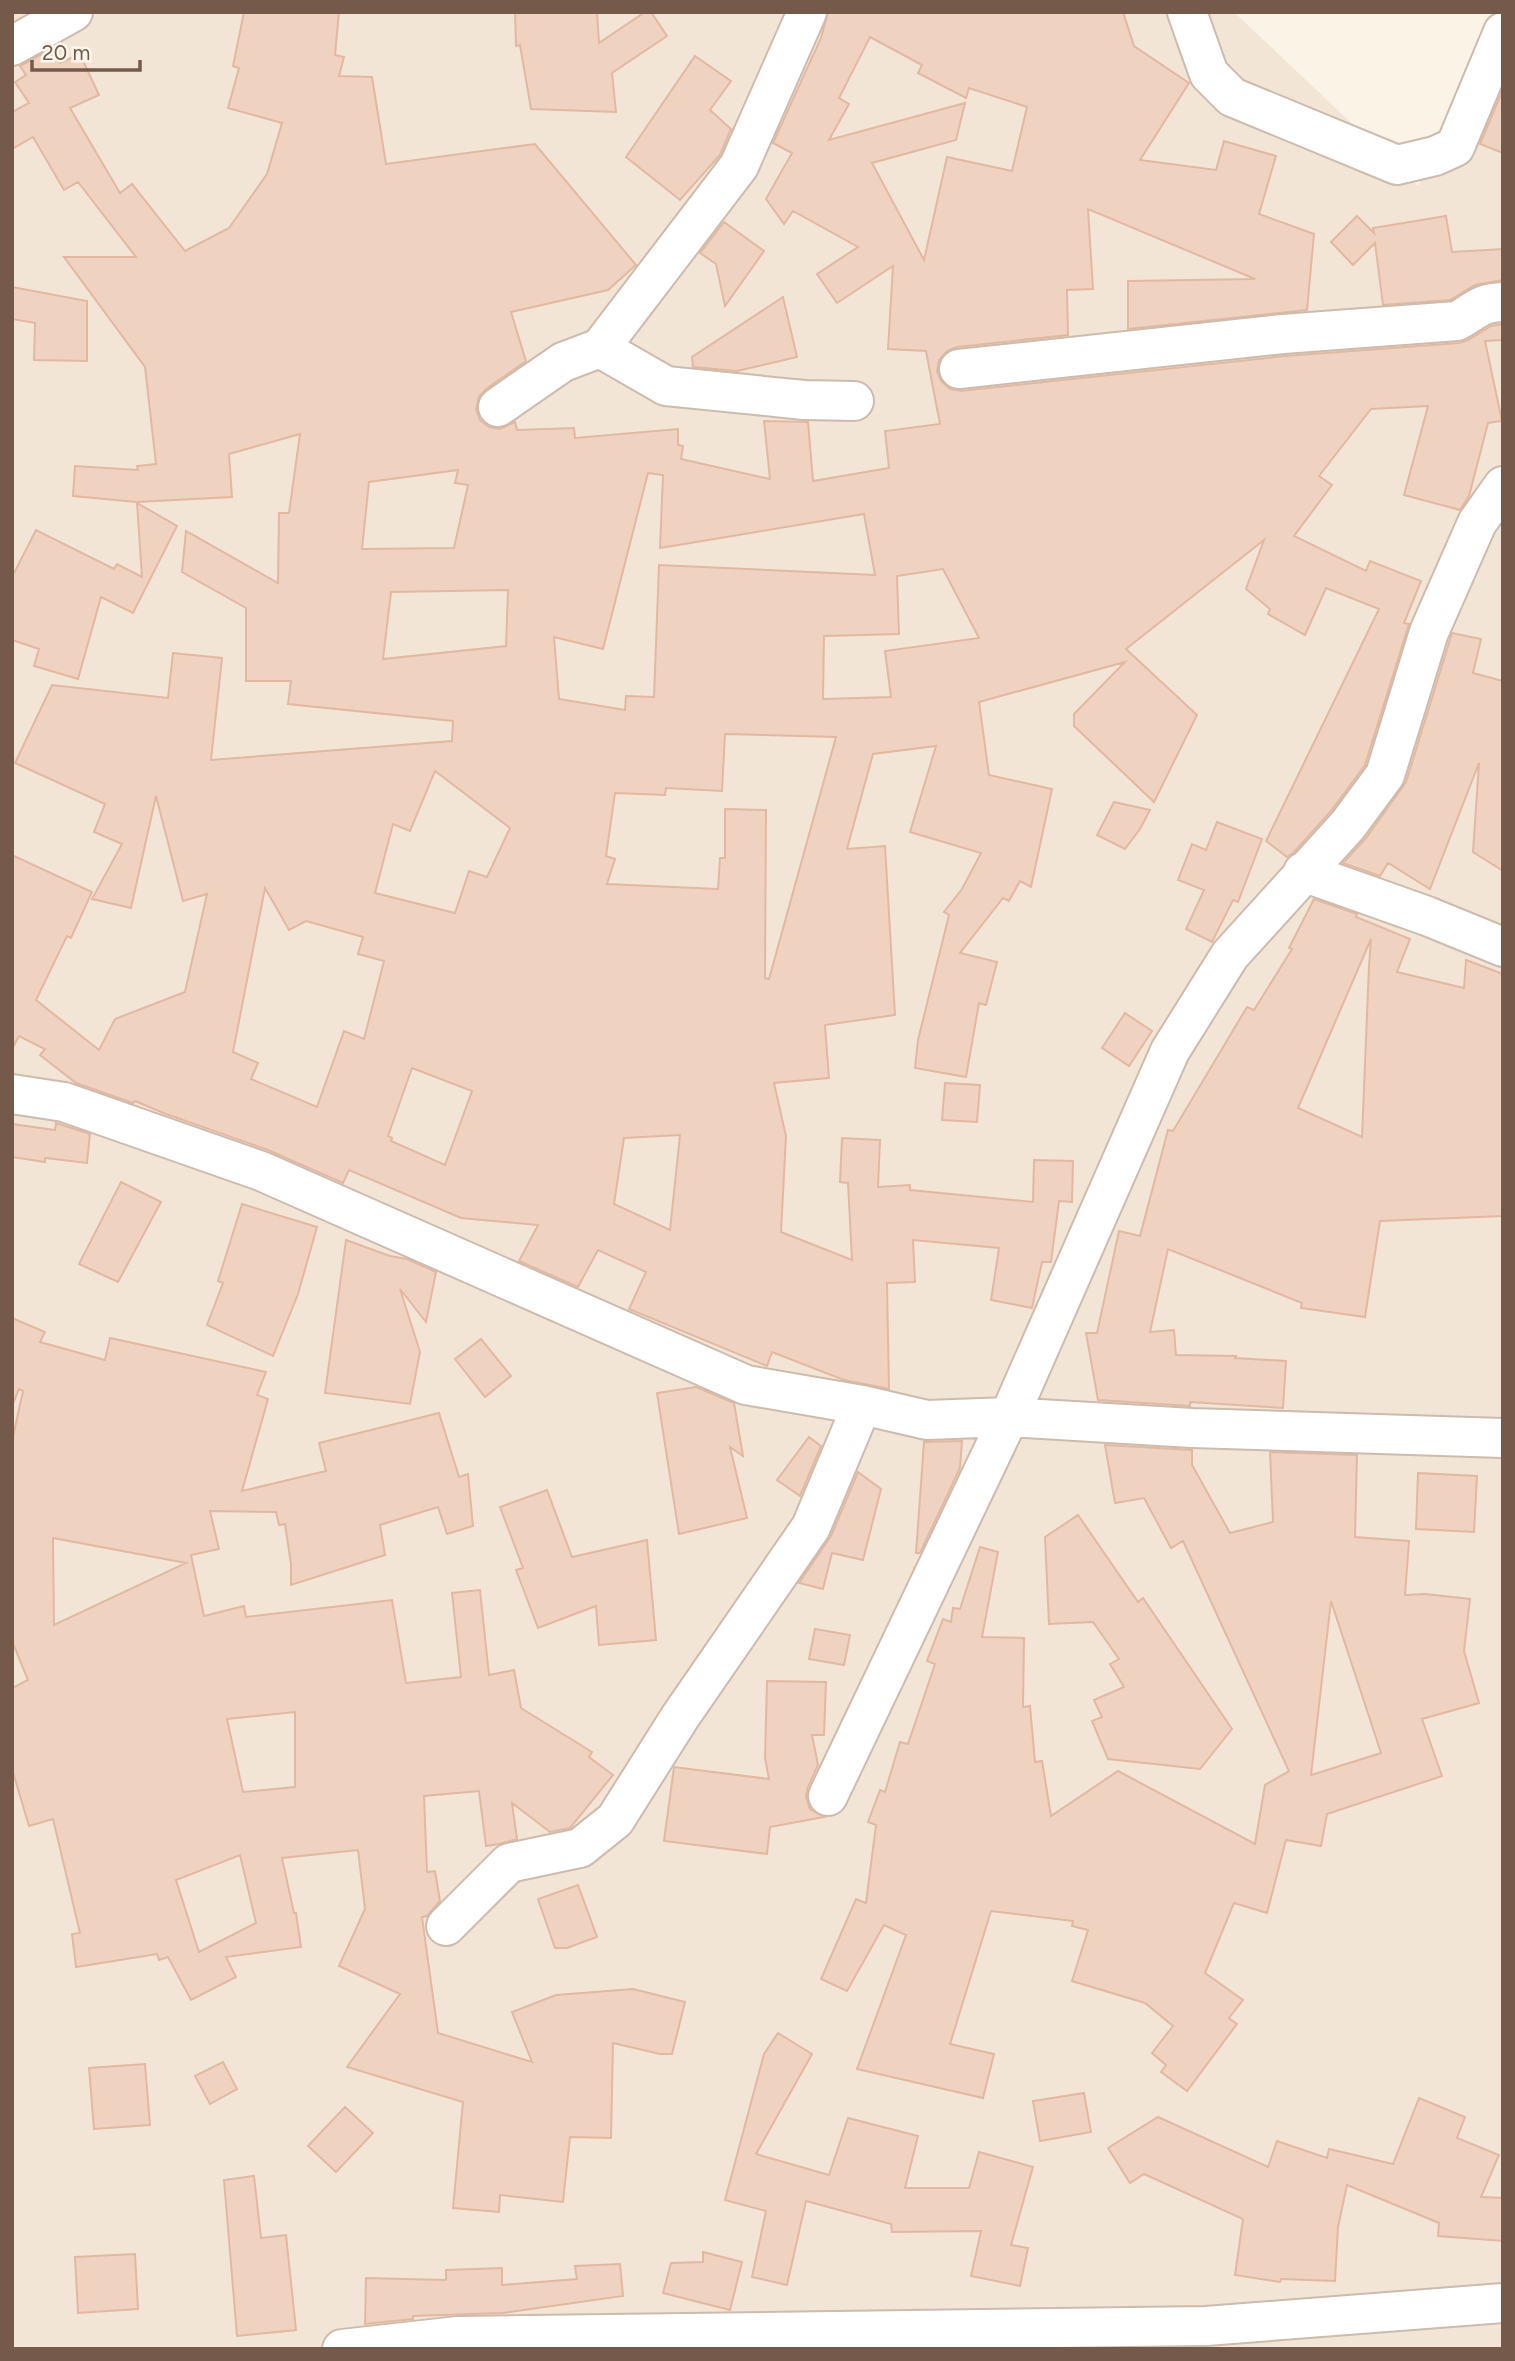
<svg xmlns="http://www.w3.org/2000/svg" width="1515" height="2361" viewBox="0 0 1515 2361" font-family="Figtree,sans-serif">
	<rect width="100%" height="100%" fill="#fcf3e7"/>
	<path fill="#f3e5d6" d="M 12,12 L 1234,12 L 1418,186 L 1503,19 L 1503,2349 L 12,2349 Z"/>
	<path fill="#f0d2c0" stroke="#e2b8a1" stroke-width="2" fill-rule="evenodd" d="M 244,12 L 339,12 L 335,55 L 344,57 L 339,76 L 372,77 L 386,164 L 535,144 L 636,265 L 608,290 L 511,312 L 526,361 L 486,389 L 479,397 L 476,409 L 480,420 L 489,427 L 500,429 L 515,422 L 517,430 L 574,428 L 575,438 L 678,429 L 678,445 L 683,446 L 681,459 L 770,479 L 764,421 L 808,422 L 813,481 L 889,468 L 885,431 L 940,424 L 926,351 L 888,349 L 893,266 L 837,303 L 817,274 L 858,247 L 793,211 L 784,224 L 766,199 L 792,153 L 773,143 L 821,38 L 828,12 L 1123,12 L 1134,46 L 1189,83 L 1140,160 L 1216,170 L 1224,141 L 1276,156 L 1259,214 L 1314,234 L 1307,310 L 1128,329 L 1128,281 L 1255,279 L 1088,209 L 1093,289 L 1067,290 L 1068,335 L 957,347 L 947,351 L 939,360 L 937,371 L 941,381 L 950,389 L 961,391 L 1285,356 L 1459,343 L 1468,340 L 1491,326 L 1503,324 L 1503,340 L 1485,341 L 1502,421 L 1488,423 L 1469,496 L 1460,510 L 1404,495 L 1428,406 L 1371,409 L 1319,476 L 1332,485 L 1294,536 L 1366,571 L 1370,561 L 1421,581 L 1404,623 L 1409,624 L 1365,765 L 1331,811 L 1293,853 L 1287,857 L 1266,841 L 1379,609 L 1326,588 L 1305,635 L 1268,614 L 1270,609 L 1246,589 L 1264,540 L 1126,649 L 1197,715 L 1154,802 L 1074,726 L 1074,714 L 1125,662 L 979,702 L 989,775 L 1052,789 L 1031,887 L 1020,881 L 1009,901 L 1003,898 L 960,953 L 997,962 L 986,1005 L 979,1003 L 966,1077 L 915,1068 L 918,1040 L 949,915 L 944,912 L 962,889 L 981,853 L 910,832 L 936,746 L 873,754 L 847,849 L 885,846 L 895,1015 L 825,1025 L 829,1078 L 774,1083 L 786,1136 L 781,1232 L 852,1260 L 848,1183 L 840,1182 L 842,1138 L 880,1140 L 878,1187 L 910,1185 L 910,1190 L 1033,1202 L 1034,1160 L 1073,1161 L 1072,1202 L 1059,1201 L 1051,1262 L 1042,1262 L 1032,1308 L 991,1300 L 999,1248 L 913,1240 L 915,1282 L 887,1283 L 889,1389 L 844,1380 L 772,1352 L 767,1366 L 629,1309 L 646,1272 L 598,1250 L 578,1287 L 519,1261 L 538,1225 L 461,1218 L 349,1170 L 343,1183 L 268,1150 L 166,1114 L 135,1101 L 133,1103 L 76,1083 L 40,1055 L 45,1049 L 19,1036 L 12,1049 L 12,855 L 92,892 L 71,938 L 67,936 L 36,1000 L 99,1050 L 115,1019 L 185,992 L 207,894 L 183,901 L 156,796 L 131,908 L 92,899 L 122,844 L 94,832 L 105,804 L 15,763 L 52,685 L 168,698 L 173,653 L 222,658 L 211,760 L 452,741 L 453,721 L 288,704 L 291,681 L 246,681 L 246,608 L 182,572 L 186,531 L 278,583 L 279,513 L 289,513 L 300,434 L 229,454 L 232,497 L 137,502 L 73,496 L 75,466 L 138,470 L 137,466 L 156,464 L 145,367 L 64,257 L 136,257 L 78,182 L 64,190 L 33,137 L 12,149 L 12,112 L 29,103 L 15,82 L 26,75 L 20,66 L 51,49 L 60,63 L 80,54 L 99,95 L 70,108 L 120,193 L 132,184 L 185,251 L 229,228 L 267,174 L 282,123 L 228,108 L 239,68 L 233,66 ZM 870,37 L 922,65 L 918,73 L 966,98 L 969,88 L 1027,107 L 1012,171 L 947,157 L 924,260 L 872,163 L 956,140 L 965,103 L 829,140 L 849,104 L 839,98 ZM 458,470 L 455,483 L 468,485 L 454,548 L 362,549 L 369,482 ZM 648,473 L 663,475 L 660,548 L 864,514 L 875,575 L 659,565 L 654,697 L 626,696 L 625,710 L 559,699 L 554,637 L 603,649 ZM 943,569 L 979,638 L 885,651 L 891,697 L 823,699 L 824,636 L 899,634 L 897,576 ZM 508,590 L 506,646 L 383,659 L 391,592 ZM 725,734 L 836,737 L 769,979 L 765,978 L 766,810 L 725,809 L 725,858 L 720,858 L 718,889 L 607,884 L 615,859 L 606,856 L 615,793 L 665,795 L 666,788 L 722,791 ZM 435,771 L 510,828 L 487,877 L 469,871 L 455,913 L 375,893 L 393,824 L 410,831 ZM 265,888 L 289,930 L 306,921 L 363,937 L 358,954 L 384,961 L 364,1039 L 344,1031 L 317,1107 L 251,1079 L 258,1063 L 233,1052 ZM 412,1068 L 472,1091 L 445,1165 L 391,1141 L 392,1138 L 388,1136 ZM 680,1135 L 670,1230 L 614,1204 L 624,1138 Z
		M 515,12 L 597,12 L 599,43 L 645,12 L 651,12 L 667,36 L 612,73 L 616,112 L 531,109 L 520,45 L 516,46 Z
		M 695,56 L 731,81 L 710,110 L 731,129 L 720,155 L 680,200 L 626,157 Z
		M 1503,89 L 1503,153 L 1480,144 Z
		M 1357,216 L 1374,233 L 1373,228 L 1446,216 L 1452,252 L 1503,249 L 1503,280 L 1475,285 L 1450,300 L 1383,305 L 1375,243 L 1353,265 L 1331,242 Z
		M 724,222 L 764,251 L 725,306 L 716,264 L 700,253 Z
		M 12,287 L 87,301 L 87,361 L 34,360 L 35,323 L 12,319 Z
		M 783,297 L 797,357 L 737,371 L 693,367 L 692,357 Z
		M 137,503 L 177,526 L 133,613 L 101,597 L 78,679 L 34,666 L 39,649 L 12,640 L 12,577 L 36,530 L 114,569 L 117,564 L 142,577 Z
		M 1452,633 L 1481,639 L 1473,673 L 1503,681 L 1503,871 L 1473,852 L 1479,763 L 1430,889 L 1388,863 L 1380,876 L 1343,863 L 1366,838 L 1406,782 Z
		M 1114,802 L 1150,810 L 1140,829 L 1125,849 L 1097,835 Z
		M 1217,822 L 1262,839 L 1238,902 L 1233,900 L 1212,942 L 1186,929 L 1204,890 L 1178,880 L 1192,844 L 1206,850 Z
		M 1314,899 L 1357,914 L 1356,917 L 1410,939 L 1397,972 L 1464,988 L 1466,960 L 1503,974 L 1503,1216 L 1380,1221 L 1365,1317 L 1301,1308 L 1302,1303 L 1168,1249 L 1150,1332 L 1174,1330 L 1176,1355 L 1236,1356 L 1235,1358 L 1286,1361 L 1283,1408 L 1190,1402 L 1190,1406 L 1098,1400 L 1086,1333 L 1097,1333 L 1119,1231 L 1140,1236 L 1168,1130 L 1173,1131 L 1247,1007 L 1254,1010 L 1292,949 L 1289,948 ZM 1371,939 L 1369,966 L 1362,1137 L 1298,1108 Z
		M 1125,1013 L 1152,1031 L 1129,1066 L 1102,1048 Z
		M 945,1083 L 980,1085 L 977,1122 L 942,1120 Z
		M 56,1123 L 90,1134 L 87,1163 L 45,1158 L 45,1162 L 12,1157 L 12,1124 L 55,1130 Z
		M 121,1182 L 161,1202 L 118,1282 L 79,1264 Z
		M 242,1204 L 317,1227 L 298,1294 L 273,1356 L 207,1325 L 223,1283 L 218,1281 Z
		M 346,1240 L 390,1256 L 407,1259 L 436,1272 L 426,1322 L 400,1289 L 420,1352 L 410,1404 L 325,1393 Z
		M 12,1318 L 45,1332 L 40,1342 L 105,1360 L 110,1338 L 266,1372 L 257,1395 L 268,1399 L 242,1491 L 326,1471 L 319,1443 L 439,1413 L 459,1477 L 468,1474 L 473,1526 L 447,1534 L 438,1507 L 380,1525 L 385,1555 L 291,1585 L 291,1564 L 285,1524 L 279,1525 L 276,1512 L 210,1511 L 219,1549 L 191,1555 L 204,1616 L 244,1606 L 246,1617 L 392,1600 L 406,1683 L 461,1677 L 452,1593 L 480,1590 L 489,1675 L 514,1670 L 521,1708 L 592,1752 L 589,1757 L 613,1775 L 570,1828 L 550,1832 L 512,1803 L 517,1839 L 499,1844 L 486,1846 L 479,1791 L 424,1796 L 427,1872 L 435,1871 L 440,1901 L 427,1916 L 422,1917 L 438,2033 L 532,2062 L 512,2012 L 556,1995 L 633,1989 L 685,2002 L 672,2054 L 660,2054 L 613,2043 L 611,2138 L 570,2137 L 563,2202 L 500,2195 L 499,2212 L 453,2208 L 463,2102 L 347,2067 L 400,1994 L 339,1966 L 365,1909 L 358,1850 L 282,1858 L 294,1913 L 296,1913 L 301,1947 L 226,1957 L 236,1977 L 191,2000 L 168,1957 L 159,1960 L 157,1954 L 76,1967 L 72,1934 L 80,1933 L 53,1819 L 29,1826 L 12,1769 L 12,1688 L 28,1680 L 12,1641 L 12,1441 L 23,1391 L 19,1389 L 12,1406 ZM 53,1538 L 186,1563 L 54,1625 ZM 295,1712 L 295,1787 L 243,1792 L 227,1719 ZM 240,1855 L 256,1923 L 199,1952 L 176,1880 Z
		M 481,1339 L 511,1376 L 485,1397 L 455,1359 Z
		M 696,1387 L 734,1403 L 743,1456 L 730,1447 L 747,1518 L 679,1534 L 657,1393 Z
		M 809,1437 L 821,1446 L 800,1496 L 777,1480 Z
		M 962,1441 L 960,1468 L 920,1553 L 916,1553 L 924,1442 Z
		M 1105,1445 L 1192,1450 L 1192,1465 L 1230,1533 L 1273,1522 L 1270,1452 L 1357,1455 L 1355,1537 L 1409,1541 L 1405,1595 L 1425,1594 L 1470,1599 L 1464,1651 L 1479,1703 L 1422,1719 L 1442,1776 L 1327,1814 L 1321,1846 L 1286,1840 L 1267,1913 L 1234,1903 L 1205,1973 L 1243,2000 L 1229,2018 L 1237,2024 L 1187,2091 L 1161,2072 L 1166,2065 L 1152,2053 L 1173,2026 L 1145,2003 L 1072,1981 L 1088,1930 L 1072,1926 L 1073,1921 L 991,1911 L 950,2044 L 994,2054 L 983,2098 L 857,2069 L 906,1935 L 884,1925 L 847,1991 L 821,1979 L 856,1899 L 866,1903 L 876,1825 L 868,1822 L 880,1790 L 885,1792 L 900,1742 L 908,1744 L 935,1664 L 927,1661 L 943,1619 L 951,1622 L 953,1608 L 960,1609 L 980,1547 L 998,1552 L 982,1637 L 1024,1638 L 1023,1707 L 1030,1706 L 1035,1762 L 1042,1761 L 1051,1816 L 1118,1771 L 1255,1844 L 1265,1785 L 1289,1771 L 1183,1541 L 1171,1548 L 1144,1498 L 1115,1503 ZM 1331,1601 L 1381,1753 L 1311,1775 Z
		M 858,1472 L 881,1489 L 863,1560 L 832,1553 L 823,1589 L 799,1583 L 831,1536 Z
		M 1418,1473 L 1477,1476 L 1474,1532 L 1416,1529 Z
		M 547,1490 L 572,1557 L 647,1540 L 656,1640 L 599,1645 L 596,1606 L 538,1628 L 516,1570 L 523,1568 L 500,1507 Z
		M 1078,1515 L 1138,1602 L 1143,1598 L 1232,1729 L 1200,1769 L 1108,1759 L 1092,1721 L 1102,1717 L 1094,1700 L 1124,1687 L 1110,1664 L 1119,1659 L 1093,1622 L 1049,1624 L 1045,1537 Z
		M 815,1629 L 850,1635 L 844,1665 L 809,1659 Z
		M 767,1681 L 826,1682 L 824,1735 L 812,1735 L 818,1765 L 808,1787 L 806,1797 L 810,1809 L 824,1817 L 770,1827 L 767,1854 L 664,1841 L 674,1767 L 769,1779 L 765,1758 Z
		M 578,1885 L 597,1937 L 567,1948 L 555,1948 L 538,1899 Z
		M 778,2033 L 812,2054 L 756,2154 L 829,2175 L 848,2118 L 918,2136 L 905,2188 L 969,2188 L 979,2152 L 1033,2167 L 1011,2245 L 1028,2248 L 1020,2286 L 971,2276 L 981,2231 L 892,2232 L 891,2224 L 806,2201 L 787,2285 L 752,2277 L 766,2211 L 725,2200 L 764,2054 Z
		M 223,2062 L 237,2089 L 210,2104 L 195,2076 Z
		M 145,2064 L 150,2125 L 94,2129 L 89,2068 Z
		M 1084,2093 L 1091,2132 L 1040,2141 L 1033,2101 Z
		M 1419,2098 L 1465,2117 L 1457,2138 L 1499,2155 L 1481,2197 L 1503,2198 L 1503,2241 L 1438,2236 L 1439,2223 L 1347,2185 L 1338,2227 L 1335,2281 L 1281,2279 L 1280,2282 L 1235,2275 L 1243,2219 L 1144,2174 L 1130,2183 L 1108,2148 L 1158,2117 L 1268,2167 L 1277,2141 L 1327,2158 L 1329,2149 L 1393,2164 Z
		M 345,2107 L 373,2133 L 336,2172 L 308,2146 Z
		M 254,2176 L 261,2238 L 286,2235 L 296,2330 L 237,2336 L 224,2180 Z
		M 703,2252 L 742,2262 L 730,2310 L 663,2293 L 671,2263 L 703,2262 Z
		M 135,2254 L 138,2309 L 78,2313 L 75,2257 Z
		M 620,2264 L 623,2296 L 503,2313 L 413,2316 L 413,2319 L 365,2324 L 366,2278 L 446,2280 L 446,2270 L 502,2268 L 502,2285 L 577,2279 L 575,2266 Z"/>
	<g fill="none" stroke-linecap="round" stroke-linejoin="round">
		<defs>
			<path id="minor" d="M 1187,12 L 1209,74 L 1232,97 L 1397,165 L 1435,156 L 1455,147 L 1503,32
				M 12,46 L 73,12
				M 600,348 L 666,386 L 804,400 L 854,401
				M 959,369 L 1283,334 L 1457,321 C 1476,311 1478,303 1503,302
				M 498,407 L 563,362 L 600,348 L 739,166 L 807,12
				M 1303,872 L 1427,916 L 1503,947
				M 12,1094 L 64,1102 L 261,1171 L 746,1385 L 862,1405 L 927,1420 L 1009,1417 L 1192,1428 L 1503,1438
				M 828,1796 L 1009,1417 L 1170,1051 L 1230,955 L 1348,825 L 1385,775 L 1429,632 L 1477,523 L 1503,486
				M 446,1926 L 509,1863 L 580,1848 L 615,1820 L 680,1717 L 811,1527 L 862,1405
				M 342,2349 L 458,2336 L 1206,2326 L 1503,2303"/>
		</defs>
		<use href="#minor" stroke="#cdbbae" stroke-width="42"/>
		<use href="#minor" stroke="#fff" stroke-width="38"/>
	</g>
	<rect width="1515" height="2361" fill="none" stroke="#755a4c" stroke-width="28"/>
	<path d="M32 60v10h108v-10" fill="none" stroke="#755a4c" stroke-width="3.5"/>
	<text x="42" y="60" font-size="21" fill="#755a4c" stroke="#fef7ed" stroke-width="5" paint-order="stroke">20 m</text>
</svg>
